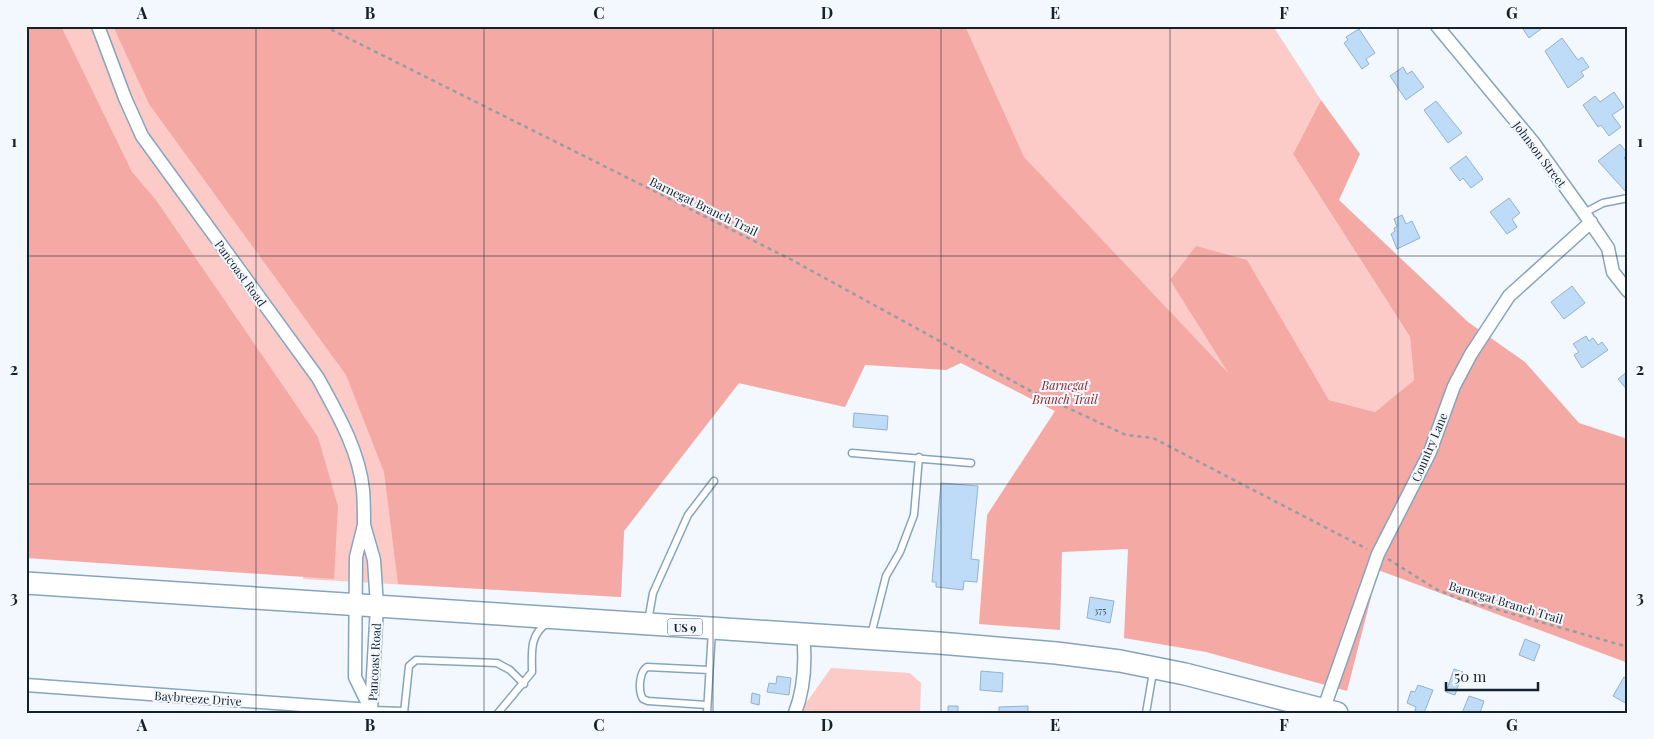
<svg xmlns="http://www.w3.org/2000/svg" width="1654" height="739" viewBox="0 0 1654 739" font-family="'Playfair Display',serif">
	<rect width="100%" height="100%" fill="#f2f8fe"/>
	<path fill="#fccbc7" d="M 26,26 L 1273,26 L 1321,100 L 1293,154 L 1410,337 L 1414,380 L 1375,412 L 1329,400 L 1247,261 L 1232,377 L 1138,314 L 1628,663 L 1055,411 L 885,324 L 845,407 L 739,383 L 624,531 L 621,597 L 303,579 L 306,525 Z
		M 831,668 L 910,673 L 921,683 L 920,713 L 799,713 Z"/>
	<path fill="#f5a9a4" d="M 26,26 L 61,26 L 132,172 L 156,200 L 318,437 L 338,506 L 334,579 L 26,558 Z
		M 113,26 L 965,26 L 1024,157 L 1229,374 L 1170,280 L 1196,246 L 1247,260 L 1329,400 L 1375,412 L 1414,380 L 1410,337 L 1293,154 L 1321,100 L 1360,154 L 1339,200 L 1468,322 L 1525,362 L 1579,423 L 1628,439 L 1628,663 L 1378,570 L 1347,691 L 1206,652 L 1124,638 L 1128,549 L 1062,552 L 1060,630 L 979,624 L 987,515 L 1055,411 L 961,363 L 946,370 L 865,365 L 845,407 L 739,383 L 624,531 L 621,597 L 398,584 L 384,472 L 346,375 L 149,104 Z"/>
	<path fill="#bedcf7" stroke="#95b2cc" d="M 1521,26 L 1545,26 L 1529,38 Z
		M 1359,29 L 1375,53 L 1366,59 L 1369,64 L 1362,69 L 1344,43 L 1348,40 L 1346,37 Z
		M 1562,38 L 1578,60 L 1582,57 L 1589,67 L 1581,72 L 1584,76 L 1568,88 L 1545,51 Z
		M 1403,67 L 1407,74 L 1412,71 L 1424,87 L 1406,100 L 1390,76 Z
		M 1614,92 L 1624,107 L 1612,115 L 1621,127 L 1609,136 L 1601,125 L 1598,127 L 1583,105 L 1595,96 L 1600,102 Z
		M 1436,101 L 1462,133 L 1448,143 L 1424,110 Z
		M 1620,144 L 1628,154 L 1624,158 L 1628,163 L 1628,191 L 1626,192 L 1598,161 Z
		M 1466,156 L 1483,179 L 1471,188 L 1463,178 L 1460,181 L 1450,168 Z
		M 1509,198 L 1520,213 L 1512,219 L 1517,227 L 1507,234 L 1490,212 Z
		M 1402,215 L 1406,224 L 1412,221 L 1420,238 L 1397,249 L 1391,234 L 1395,231 L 1394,228 L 1397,227 L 1394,219 Z
		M 1572,286 L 1585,303 L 1564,319 L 1551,302 Z
		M 1586,336 L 1589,341 L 1593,338 L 1598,345 L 1602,342 L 1608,350 L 1582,368 L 1574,355 L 1579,352 L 1573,344 Z
		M 1628,371 L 1628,391 L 1618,379 Z
		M 854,413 L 888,416 L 887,430 L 853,427 Z
		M 941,483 L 978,486 L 971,559 L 979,560 L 977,582 L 964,581 L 963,590 L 936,587 L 936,582 L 932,582 Z
		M 1090,597 L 1114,601 L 1110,623 L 1087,618 Z
		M 1525,639 L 1540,645 L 1534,661 L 1519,655 Z
		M 1454,669 L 1463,672 L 1455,695 L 1446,692 Z
		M 981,671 L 1003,673 L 1002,692 L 980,690 Z
		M 777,676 L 791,678 L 789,695 L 767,692 L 769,683 L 776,684 Z
		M 1624,677 L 1628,679 L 1627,704 L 1613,696 Z
		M 1418,685 L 1433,690 L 1424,713 L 1415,711 L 1416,707 L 1407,703 L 1411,691 L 1415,692 Z
		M 752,693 L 760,695 L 759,705 L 751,703 Z
		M 1469,696 L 1484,701 L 1480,713 L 1462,713 Z
		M 948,706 L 958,706 L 958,712 L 948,713 Z
		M 1028,706 L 1028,713 L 999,713 L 999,707 Z"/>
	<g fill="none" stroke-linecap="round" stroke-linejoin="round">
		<defs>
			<path id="service" d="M 1584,213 L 1603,203 L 1628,198
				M 852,453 L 971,463
				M 648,621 L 653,593 L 688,515 L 714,481
				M 871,635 L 886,576 L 900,552 L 914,515 L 919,457
				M 707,705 L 648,701 L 643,699 C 638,691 639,672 647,667 L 709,670
				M 371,710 L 404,711
				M 404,713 L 409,666 L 416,660 L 497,663 L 510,670 L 524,684
				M 498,713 L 532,672 C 532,652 529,636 547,623
				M 707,713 L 712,630
				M 1146,713 L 1153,672"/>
			<path id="minor" d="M 98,26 L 125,98 L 142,136 L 318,378 C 337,413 359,450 363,490 C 364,502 364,514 364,525
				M 1437,26 L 1533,142 L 1584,213 L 1608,248 L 1613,272 L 1628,291
				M 26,685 L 371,710
				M 1324,708 L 1378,554 L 1430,452 L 1454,386 L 1471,354 L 1509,296 L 1591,222
				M 371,713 L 371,710 L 377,606 L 374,560 L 364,525 L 356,557 L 355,677 L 371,710
				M 795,713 C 805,687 806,662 803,634"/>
			<path id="trunk" d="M 26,583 L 939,643 L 1056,653 L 1120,661 L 1185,674 L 1337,713"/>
		</defs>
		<use href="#service" stroke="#87a4bd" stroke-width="9"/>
		<use href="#minor" stroke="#87a4bd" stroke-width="15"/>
		<use href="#trunk" stroke="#87a4bd" stroke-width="24"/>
		<path stroke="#959da5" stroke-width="2.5" stroke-dasharray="4 4" stroke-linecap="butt" d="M 324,26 L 792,260 L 1029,390 L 1126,435 L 1153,438 L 1367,549
			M 1388,559 L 1436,589 L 1457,598 L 1628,647"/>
		<use href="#service" stroke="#fff" stroke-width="6"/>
		<use href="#minor" stroke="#fff" stroke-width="12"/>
		<use href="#trunk" stroke="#fff" stroke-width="21"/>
	</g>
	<path fill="none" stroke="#16212b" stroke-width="1" stroke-opacity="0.55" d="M 256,26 L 256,713M 484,26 L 484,713M 713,26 L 713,713M 941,26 L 941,713M 1170,26 L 1170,713M 1398,26 L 1398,713M 26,256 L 1628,256M 26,484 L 1628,484"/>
	<g text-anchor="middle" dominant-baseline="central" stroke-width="4" stroke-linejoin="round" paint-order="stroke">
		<g font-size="10" fill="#40505e">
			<text x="1100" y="610">375</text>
		</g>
		<rect fill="#f2f8fe" stroke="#58626a" stroke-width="1" x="667.5" y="618.5" width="35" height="17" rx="4"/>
		<g font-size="11" font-weight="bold" fill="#16212b">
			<text x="685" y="627">US 9</text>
		</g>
		<g font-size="12" fill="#16212b" stroke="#f2f8fe">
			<text transform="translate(1540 154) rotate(53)">Johnson Street</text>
			<text transform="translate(704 206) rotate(26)">Barnegat Branch Trail</text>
			<text transform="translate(241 273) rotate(54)">Pancoast Road</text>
			<text transform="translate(1429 447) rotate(-67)">Country Lane</text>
			<text transform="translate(1506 602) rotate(17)">Barnegat Branch Trail</text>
			<text transform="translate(374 662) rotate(-87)">Pancoast Road</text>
			<text transform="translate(198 698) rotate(4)">Baybreeze Drive</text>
		</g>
		<g font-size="12" font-style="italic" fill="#902428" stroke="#f2f8fe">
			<text x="1065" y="385">Barnegat<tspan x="1065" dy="14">Branch Trail</tspan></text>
		</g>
	</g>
	<rect width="1654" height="739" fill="none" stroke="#f2f8fe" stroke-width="55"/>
	<path d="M1446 682v8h92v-8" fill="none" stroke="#16212b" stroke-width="2.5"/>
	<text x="1454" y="682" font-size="15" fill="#16212b" stroke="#f2f8fe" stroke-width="4" paint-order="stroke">50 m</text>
	<rect x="28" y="28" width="1598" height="684" fill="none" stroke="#16212b" stroke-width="2"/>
	<g font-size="16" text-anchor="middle" font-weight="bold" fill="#16212b">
		<text x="142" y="19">A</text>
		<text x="370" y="19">B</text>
		<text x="599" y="19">C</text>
		<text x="827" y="19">D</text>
		<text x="1055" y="19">E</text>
		<text x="1284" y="19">F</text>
		<text x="1512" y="19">G</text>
		<text x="14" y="147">1</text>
		<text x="1640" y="147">1</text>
		<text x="14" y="375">2</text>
		<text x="1640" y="375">2</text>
		<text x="14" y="603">3</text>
		<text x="1640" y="603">3</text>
		<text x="142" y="731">A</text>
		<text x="370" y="731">B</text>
		<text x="599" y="731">C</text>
		<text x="827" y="731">D</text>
		<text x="1055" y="731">E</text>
		<text x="1284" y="731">F</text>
		<text x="1512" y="731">G</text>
	</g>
</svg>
